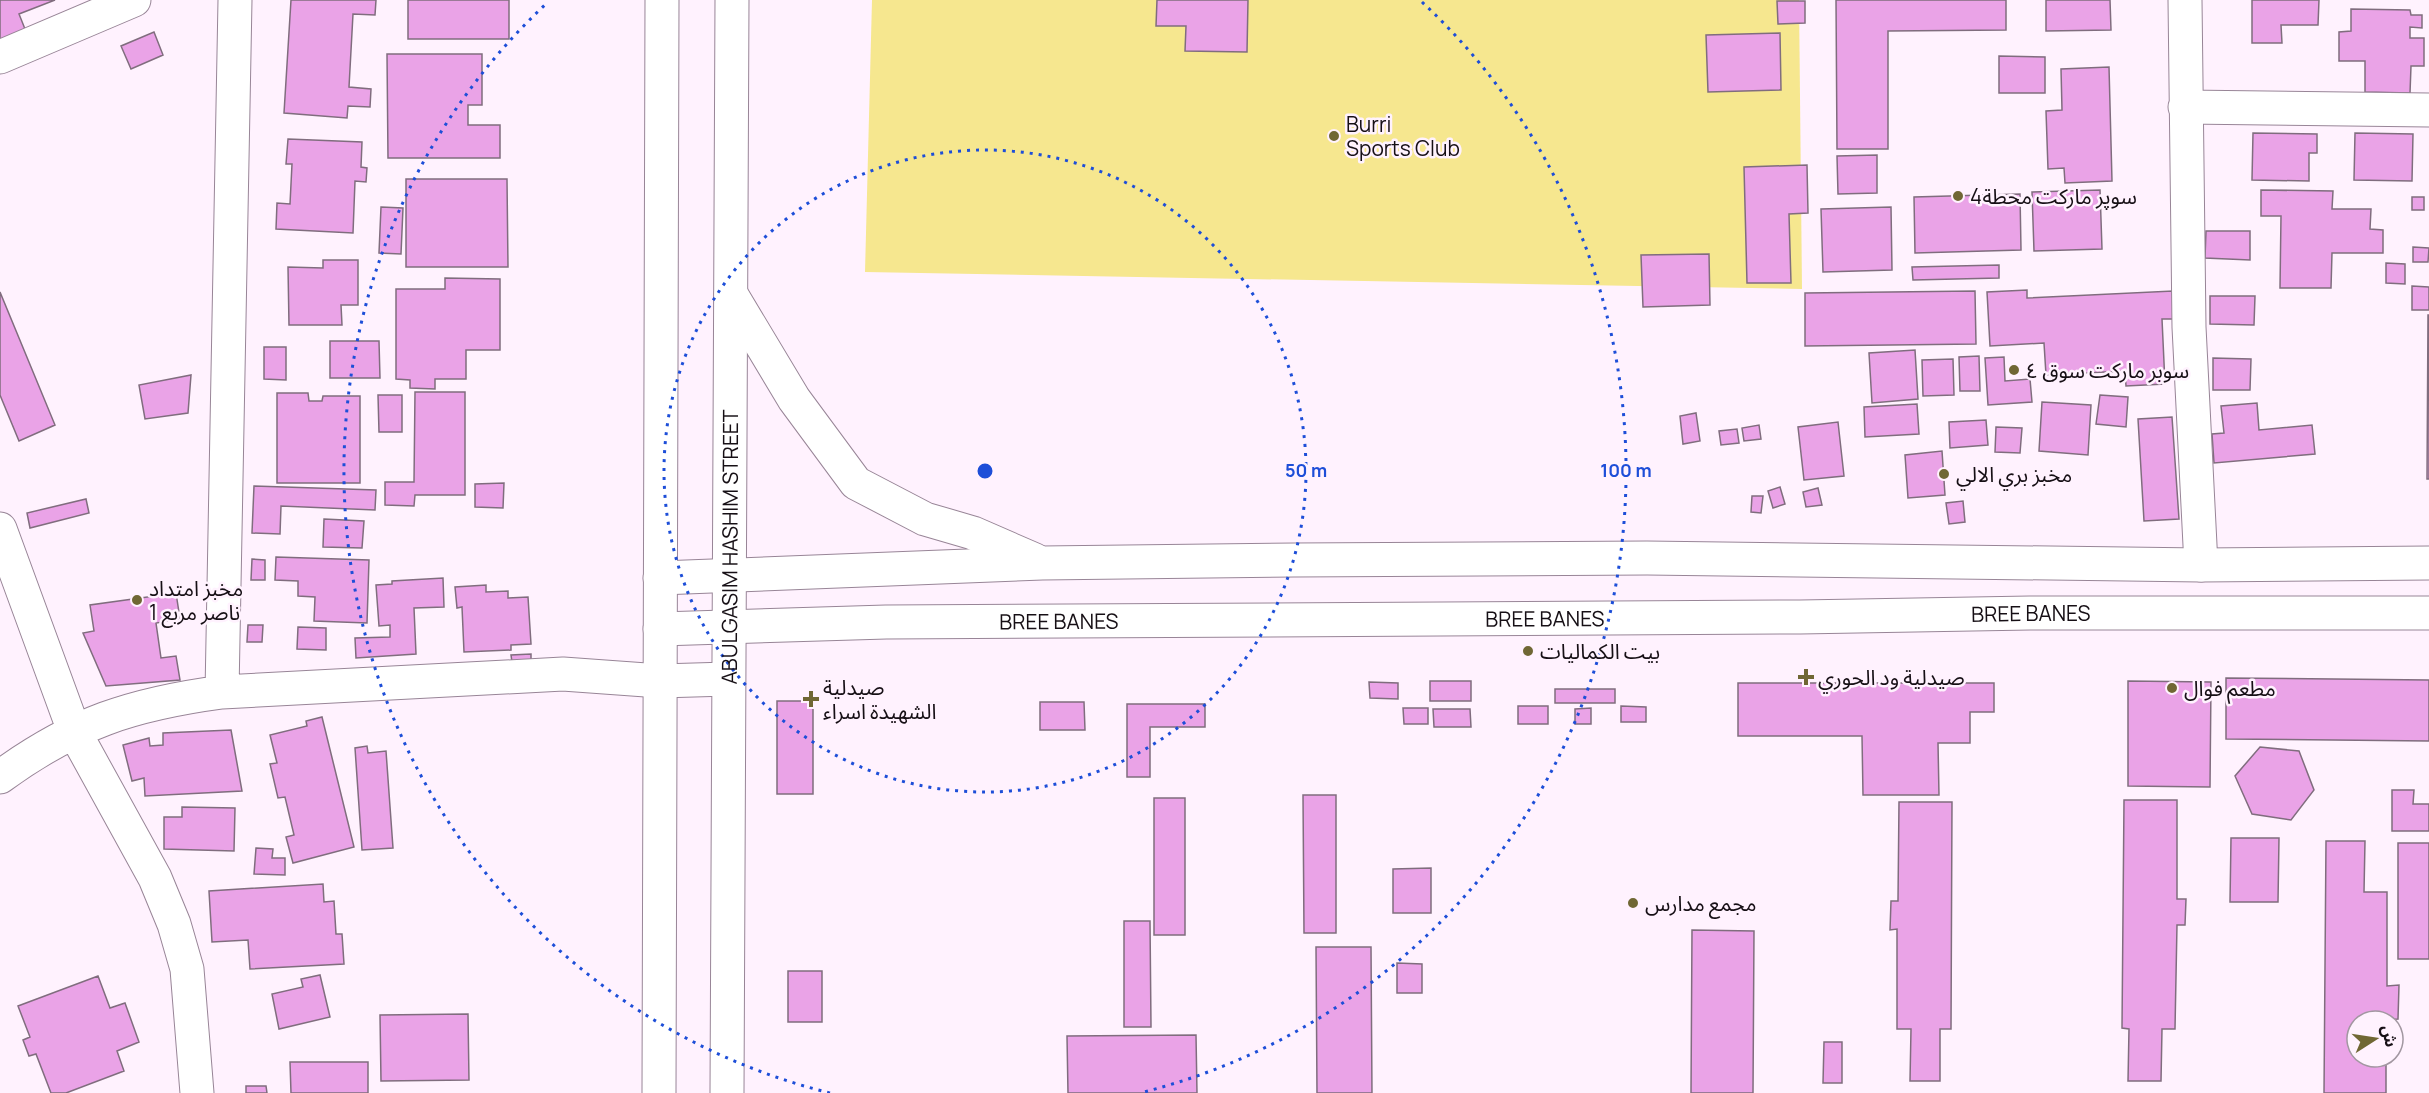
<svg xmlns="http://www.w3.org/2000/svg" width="2429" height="1093" viewBox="0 0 2429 1093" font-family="Manrope,'Noto Sans Arabic',sans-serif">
	<rect width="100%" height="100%" fill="#fff2fe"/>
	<path fill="#f6e78f" d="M 872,0 L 1799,0 L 1802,289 L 865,272 Z"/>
	<path fill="#eaa3e7" stroke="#806d7e" stroke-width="1.5" d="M 0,0 L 55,0 L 19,14 L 27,34 L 0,44 Z
		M 291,0 L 376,0 L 375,15 L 353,14 L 349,87 L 371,89 L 370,107 L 348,106 L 347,118 L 284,113 Z
		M 408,0 L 509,0 L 509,39 L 408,39 Z
		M 1157,0 L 1248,0 L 1247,52 L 1185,51 L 1186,26 L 1156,26 Z
		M 1836,0 L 2006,0 L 2006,30 L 1888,31 L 1888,149 L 1837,149 Z
		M 2046,0 L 2110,0 L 2111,30 L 2046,31 Z
		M 2252,0 L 2319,0 L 2318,25 L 2281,25 L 2282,43 L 2252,43 Z
		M 1777,1 L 1805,1 L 1805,23 L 1778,24 Z
		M 2351,9 L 2410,10 L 2411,15 L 2422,15 L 2422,28 L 2410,27 L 2410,38 L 2424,38 L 2424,66 L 2411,66 L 2410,93 L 2365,92 L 2365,61 L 2339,61 L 2339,32 L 2351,31 Z
		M 154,32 L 163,55 L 131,69 L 121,46 Z
		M 1780,33 L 1781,90 L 1708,92 L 1706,35 Z
		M 387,54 L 482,54 L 482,105 L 468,105 L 468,125 L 500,125 L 500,158 L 388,158 Z
		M 1999,56 L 2045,57 L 2045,93 L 1999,93 Z
		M 2109,67 L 2112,181 L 2065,183 L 2064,168 L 2048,169 L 2046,111 L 2062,110 L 2061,69 Z
		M 2253,133 L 2317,134 L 2317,153 L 2309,153 L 2309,181 L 2252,180 Z
		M 2355,133 L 2413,134 L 2412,181 L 2354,180 Z
		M 288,139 L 362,142 L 361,167 L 367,168 L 366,182 L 355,181 L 353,233 L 276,229 L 277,203 L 290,204 L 292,164 L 286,164 Z
		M 1877,155 L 1877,193 L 1838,194 L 1837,156 Z
		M 1807,165 L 1808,213 L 1789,214 L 1791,283 L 1747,283 L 1744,167 Z
		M 406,179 L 507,179 L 508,267 L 406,267 Z
		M 2100,190 L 2102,249 L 2034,251 L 2032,192 Z
		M 2261,190 L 2333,191 L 2332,209 L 2371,209 L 2370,229 L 2383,230 L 2383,253 L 2332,253 L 2331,288 L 2280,288 L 2281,216 L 2261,216 Z
		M 2020,194 L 2021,250 L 1915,253 L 1914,197 Z
		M 2412,197 L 2424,197 L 2424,210 L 2412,210 Z
		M 381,207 L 403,208 L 401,254 L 379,253 Z
		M 1891,207 L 1892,270 L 1823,272 L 1821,209 Z
		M 2206,231 L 2250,231 L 2250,260 L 2205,258 Z
		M 2413,247 L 2429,248 L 2428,262 L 2413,262 Z
		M 1709,254 L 1710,305 L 1643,307 L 1641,255 Z
		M 323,260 L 358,260 L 358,305 L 341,305 L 342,325 L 289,325 L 288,267 L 323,268 Z
		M 2386,263 L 2405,264 L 2405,284 L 2386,283 Z
		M 1999,265 L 1999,278 L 1913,280 L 1912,267 Z
		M 445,278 L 500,279 L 500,350 L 466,350 L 466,379 L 435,379 L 435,389 L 410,388 L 410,380 L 396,379 L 396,289 L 445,289 Z
		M 2412,286 L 2429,287 L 2429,310 L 2412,310 Z
		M 2027,290 L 2027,298 L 2173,291 L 2174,319 L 2162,319 L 2165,384 L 2126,386 L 2125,371 L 2046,375 L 2044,343 L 1990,346 L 1987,292 Z
		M 1975,291 L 1976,344 L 1805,346 L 1805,293 Z
		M 0,292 L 55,425 L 19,441 L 0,395 Z
		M 2210,296 L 2255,296 L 2254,325 L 2210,324 Z
		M 2428,315 L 2429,315 L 2429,479 L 2427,479 Z
		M 330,341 L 379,341 L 380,378 L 330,378 Z
		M 264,347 L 286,347 L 286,380 L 264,379 Z
		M 1915,350 L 1918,399 L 1872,403 L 1869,353 Z
		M 1979,356 L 1980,391 L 1960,391 L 1959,357 Z
		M 2004,357 L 2005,381 L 2030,379 L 2032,402 L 1988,405 L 1985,358 Z
		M 2213,358 L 2251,359 L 2250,390 L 2213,390 Z
		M 1953,359 L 1954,395 L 1923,396 L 1922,360 Z
		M 191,375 L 188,413 L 145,419 L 139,385 Z
		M 415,392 L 465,392 L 465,495 L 415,495 L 414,506 L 385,505 L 385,482 L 414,482 Z
		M 277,393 L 308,393 L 309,401 L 322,401 L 323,396 L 360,396 L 360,483 L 277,483 Z
		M 378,395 L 402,395 L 402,432 L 379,432 Z
		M 2100,395 L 2128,397 L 2126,427 L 2096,424 Z
		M 2042,402 L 2091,405 L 2088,455 L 2039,451 Z
		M 2257,403 L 2259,430 L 2312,425 L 2315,454 L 2214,463 L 2212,434 L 2224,433 L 2221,406 Z
		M 1917,404 L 1919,434 L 1865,437 L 1864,407 Z
		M 1696,413 L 1700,441 L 1683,444 L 1680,416 Z
		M 2172,417 L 2179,519 L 2144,521 L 2138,419 Z
		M 1986,420 L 1988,445 L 1950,448 L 1949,422 Z
		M 1838,422 L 1844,476 L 1804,480 L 1798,427 Z
		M 1759,425 L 1761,439 L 1744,441 L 1742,428 Z
		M 1996,427 L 2022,428 L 2020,453 L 1995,452 Z
		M 1737,429 L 1739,443 L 1721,445 L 1719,431 Z
		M 1942,451 L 1945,495 L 1908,498 L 1905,455 Z
		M 504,483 L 503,508 L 475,507 L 475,484 Z
		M 254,486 L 376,490 L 375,510 L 281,506 L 280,534 L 252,533 Z
		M 1780,487 L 1785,504 L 1773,508 L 1768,491 Z
		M 1818,488 L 1822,505 L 1806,507 L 1803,492 Z
		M 1752,496 L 1763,496 L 1761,513 L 1751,512 Z
		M 86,499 L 89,513 L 30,528 L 27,513 Z
		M 1963,501 L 1965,522 L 1949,524 L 1946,503 Z
		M 324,519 L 364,521 L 362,548 L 323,547 Z
		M 276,557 L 369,560 L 367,623 L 314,621 L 315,597 L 298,596 L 298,581 L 275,580 Z
		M 252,559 L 265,560 L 265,580 L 251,580 Z
		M 443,578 L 444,607 L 414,608 L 416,654 L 356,658 L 355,638 L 390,637 L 390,625 L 379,626 L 376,585 L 392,584 L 392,581 Z
		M 486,585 L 486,592 L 508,591 L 508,598 L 528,597 L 531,644 L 511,645 L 511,650 L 464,652 L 462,607 L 457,608 L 455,587 Z
		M 176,593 L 180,619 L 156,623 L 161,658 L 176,656 L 180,680 L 106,686 L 83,633 L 94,631 L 90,605 Z
		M 248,625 L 263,625 L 262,642 L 247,642 Z
		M 298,627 L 326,628 L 326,650 L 297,649 Z
		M 531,654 L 531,668 L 513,669 L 511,655 Z
		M 2226,678 L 2429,680 L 2429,741 L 2226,739 Z
		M 1430,681 L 1471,681 L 1471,701 L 1430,701 Z
		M 2128,681 L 2211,682 L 2210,787 L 2128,786 Z
		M 1369,682 L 1398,683 L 1398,699 L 1370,698 Z
		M 1738,683 L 1994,683 L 1994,712 L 1970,712 L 1970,743 L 1938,743 L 1939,795 L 1863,795 L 1862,736 L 1738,736 Z
		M 1555,689 L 1615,689 L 1615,703 L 1555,703 Z
		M 777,701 L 813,701 L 813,794 L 777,794 Z
		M 1040,702 L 1084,702 L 1085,730 L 1040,730 Z
		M 1127,704 L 1205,704 L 1205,727 L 1150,727 L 1150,777 L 1127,777 Z
		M 1518,706 L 1548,706 L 1548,724 L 1518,724 Z
		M 1621,706 L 1646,707 L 1646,722 L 1621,722 Z
		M 1403,708 L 1428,708 L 1428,724 L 1404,724 Z
		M 1591,708 L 1591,724 L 1575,724 L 1575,709 Z
		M 1433,709 L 1470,709 L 1471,727 L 1434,727 Z
		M 322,717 L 354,847 L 293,863 L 286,837 L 294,835 L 285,797 L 278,798 L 270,764 L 277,763 L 270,735 L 307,726 L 306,721 Z
		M 231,730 L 242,791 L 145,796 L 144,778 L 132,781 L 123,745 L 149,738 L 150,746 L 163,745 L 163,733 Z
		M 367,746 L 368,753 L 386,751 L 393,848 L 362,850 L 355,748 Z
		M 2260,747 L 2299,751 L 2314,790 L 2291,820 L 2252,814 L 2235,776 Z
		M 2392,790 L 2414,790 L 2413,804 L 2429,804 L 2429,831 L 2392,831 Z
		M 1303,795 L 1336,795 L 1336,933 L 1304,933 Z
		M 1154,798 L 1185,798 L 1185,935 L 1154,935 Z
		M 2124,800 L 2177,800 L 2177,899 L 2186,899 L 2185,925 L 2177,925 L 2175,1029 L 2162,1029 L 2161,1081 L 2128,1081 L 2129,1029 L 2122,1028 Z
		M 1899,802 L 1952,802 L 1951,1029 L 1940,1029 L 1940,1081 L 1910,1081 L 1911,1029 L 1897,1029 L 1897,929 L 1890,930 L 1891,901 L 1898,901 Z
		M 182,807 L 235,808 L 234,851 L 164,849 L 164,817 L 182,817 Z
		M 2231,838 L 2279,838 L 2278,902 L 2230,902 Z
		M 2326,841 L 2365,841 L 2364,892 L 2387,892 L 2387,986 L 2399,985 L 2398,1019 L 2357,1021 L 2357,1057 L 2386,1057 L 2386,1093 L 2324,1093 Z
		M 2398,843 L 2429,843 L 2429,959 L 2398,959 Z
		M 256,848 L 273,849 L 272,858 L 285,858 L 285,875 L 254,874 Z
		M 1431,868 L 1431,913 L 1393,913 L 1393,869 Z
		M 323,884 L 324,902 L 334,901 L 336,934 L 342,934 L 344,964 L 250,969 L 248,940 L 212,942 L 209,891 Z
		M 1124,921 L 1150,921 L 1151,1027 L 1124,1027 Z
		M 1692,930 L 1754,931 L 1753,1093 L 1691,1093 Z
		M 1316,947 L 1371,947 L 1372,1093 L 1317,1093 Z
		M 1397,963 L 1422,964 L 1422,993 L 1397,993 Z
		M 788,971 L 822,971 L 822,1022 L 788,1022 Z
		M 320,975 L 330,1017 L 279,1029 L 272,994 L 303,987 L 301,979 Z
		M 98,976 L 110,1008 L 125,1003 L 139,1042 L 117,1051 L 124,1071 L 66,1093 L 51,1093 L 36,1054 L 29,1056 L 23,1040 L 30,1037 L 18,1006 Z
		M 468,1014 L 469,1080 L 381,1081 L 380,1015 Z
		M 1196,1035 L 1197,1093 L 1068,1093 L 1067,1036 Z
		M 1824,1042 L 1842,1042 L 1842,1083 L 1823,1083 Z
		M 290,1062 L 368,1062 L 368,1093 L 291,1093 Z
		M 246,1086 L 266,1086 L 267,1093 L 246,1093 Z"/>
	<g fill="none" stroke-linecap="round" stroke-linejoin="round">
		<defs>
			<path id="minor" d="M 2185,0 L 2189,327 L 2201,565
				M 0,57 L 134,0
				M 2185,107 L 2429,110
				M 0,529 L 74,731 L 155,878 L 174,924 L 187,969 L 197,1093
				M 222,692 L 235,0
				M 0,777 C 74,723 132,704 222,692 L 563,674 L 660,681 L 728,679"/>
			<g id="major">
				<path d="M 731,294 L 794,399 L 856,483 L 925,519 L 973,533 L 1035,560"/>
				<path d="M 660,578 L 1042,563 L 1294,560 L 1647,558 L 2201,565 L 2429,563"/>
				<path id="s1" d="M 660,629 L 886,622 L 1800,617 L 2030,613 L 2429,613"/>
				<path d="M 659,1093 L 662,0"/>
				<path id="s2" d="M 727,1093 L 732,0"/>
			</g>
		</defs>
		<use href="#minor" stroke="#988597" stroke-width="35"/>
		<use href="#major" stroke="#988597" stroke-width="35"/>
		<use href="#minor" stroke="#fff" stroke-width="33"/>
		<use href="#major" stroke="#fff" stroke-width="33"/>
	</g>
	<g fill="none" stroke="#1d4ed8" stroke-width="3" stroke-dasharray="3 6">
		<circle cx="985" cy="471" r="321"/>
		<path d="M830 1093A641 641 0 0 1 548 2M1422 2A641 641 0 0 1 1140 1093"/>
	</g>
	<g fill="#706734" stroke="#fff2fe" stroke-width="2">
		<circle cx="1334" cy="136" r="6"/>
		<circle cx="1958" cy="196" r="6"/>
		<circle cx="2014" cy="370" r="6"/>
		<circle cx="1944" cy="474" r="6"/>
		<circle cx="137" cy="600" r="6"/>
		<circle cx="1528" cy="651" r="6"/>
		<path d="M1803 668h6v6h6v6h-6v6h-6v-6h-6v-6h6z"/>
		<circle cx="2172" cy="688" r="6"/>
		<path d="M808 690h6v6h6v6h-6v6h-6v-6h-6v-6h6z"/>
		<circle cx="1633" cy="903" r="6"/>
	</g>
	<g text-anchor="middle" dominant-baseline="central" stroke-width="5" stroke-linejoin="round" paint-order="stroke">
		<g font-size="21" fill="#160f15" stroke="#fff2fe" text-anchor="start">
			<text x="1346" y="124">Burri<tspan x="1346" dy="24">Sports Club</tspan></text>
			<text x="1970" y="196">سوپر مارکت محطة4</text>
			<text x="2026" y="370">سوبر ماركت سوق ٤</text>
			<text x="1956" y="474">مخبز بري الالي</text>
			<text x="149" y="588">مخبز امتداد<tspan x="149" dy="24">ناصر مربع 1</tspan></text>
			<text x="1540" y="651">بيت الكماليات</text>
			<text x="1818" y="677">صيدلية ود الحوري</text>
			<text x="823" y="687">صيدلية<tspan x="823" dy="24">الشهيدة اسراء</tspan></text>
			<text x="2184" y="688">مطعم فوال</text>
			<text x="1645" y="903">مجمع مدارس</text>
		</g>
		<g font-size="21" fill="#160f15" stroke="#fff2fe">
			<text stroke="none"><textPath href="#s2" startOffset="546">ABULGASIM HASHIM STREET</textPath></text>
			<text stroke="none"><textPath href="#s1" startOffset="1371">BREE BANES</textPath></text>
			<text stroke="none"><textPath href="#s1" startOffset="885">BREE BANES</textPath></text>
			<text stroke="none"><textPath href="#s1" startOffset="399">BREE BANES</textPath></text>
		</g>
	</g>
	<circle cx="985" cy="471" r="9" fill="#1d4ed8" stroke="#fff2fe" stroke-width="3"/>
	<g font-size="18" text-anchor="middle" font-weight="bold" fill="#1d4ed8" stroke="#fff2fe" stroke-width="5" stroke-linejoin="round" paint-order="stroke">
		<text x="1306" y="477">50 m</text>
		<text x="1626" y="477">100 m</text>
	</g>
	<g transform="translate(2375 1039) rotate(78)"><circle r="28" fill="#fff2fe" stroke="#a297a1" stroke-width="1.5"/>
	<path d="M0-4.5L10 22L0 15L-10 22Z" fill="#706734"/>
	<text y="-9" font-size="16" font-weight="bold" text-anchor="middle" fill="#160f15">ش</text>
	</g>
</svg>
